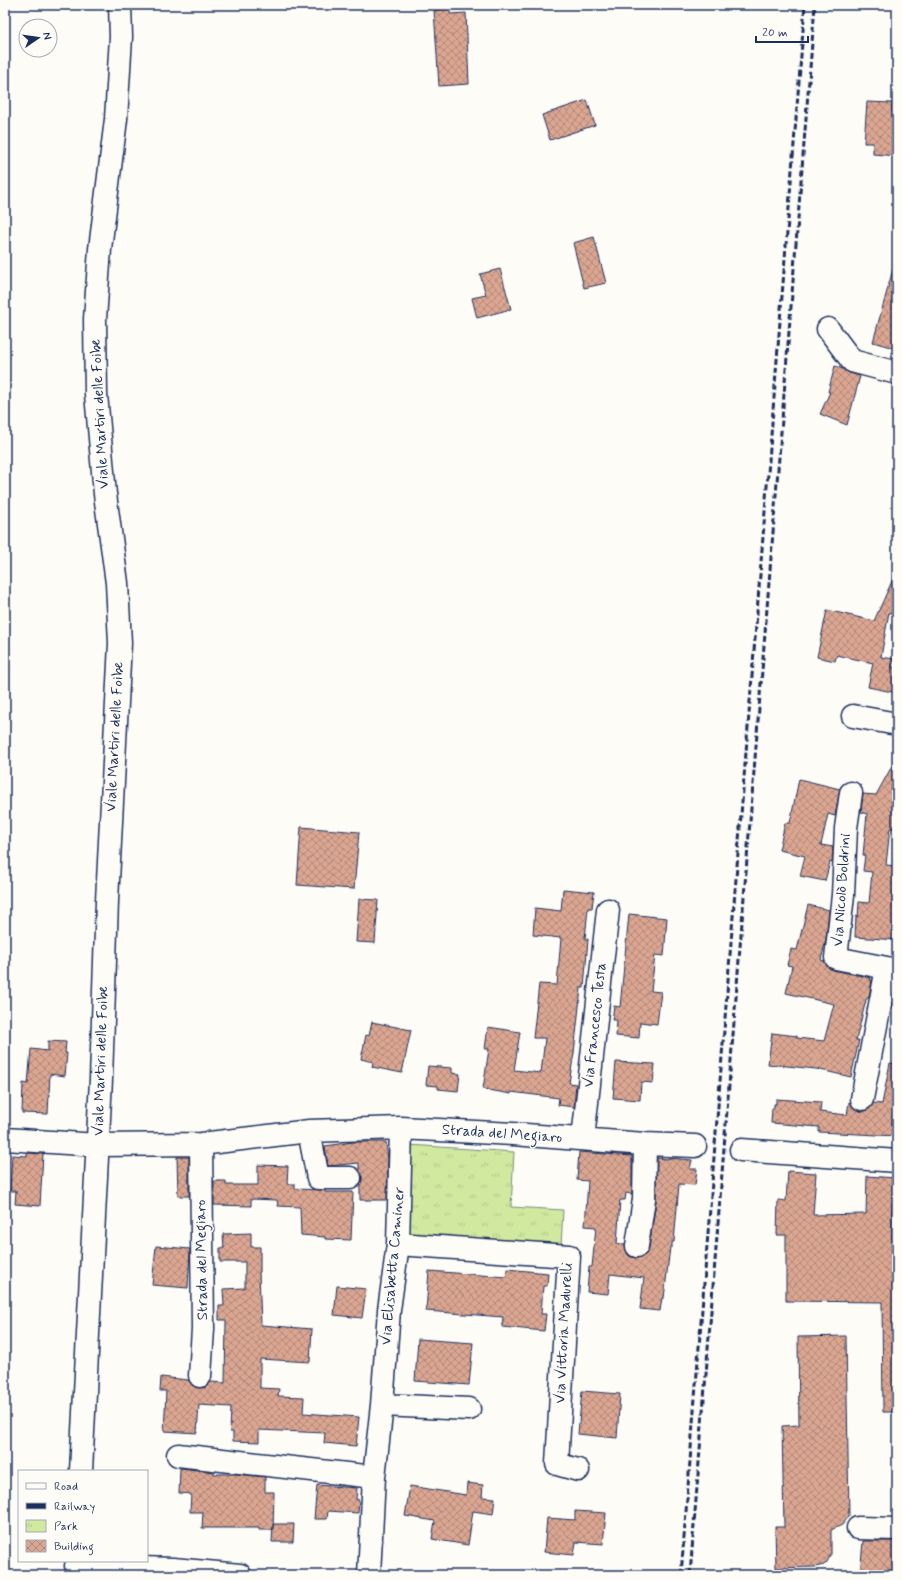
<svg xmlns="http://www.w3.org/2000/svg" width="902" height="1580" viewBox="0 0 902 1580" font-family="Mynerve,sans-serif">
	<defs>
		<pattern id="park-tufts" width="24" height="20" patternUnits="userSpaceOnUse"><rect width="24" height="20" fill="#d0e99f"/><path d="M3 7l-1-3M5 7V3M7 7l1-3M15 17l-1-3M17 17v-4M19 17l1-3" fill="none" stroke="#b2c88b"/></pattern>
		<pattern id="building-cross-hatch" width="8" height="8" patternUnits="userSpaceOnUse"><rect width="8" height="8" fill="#dba691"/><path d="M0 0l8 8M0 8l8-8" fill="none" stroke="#b1887a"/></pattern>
	</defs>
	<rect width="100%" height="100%" fill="#fdfcf7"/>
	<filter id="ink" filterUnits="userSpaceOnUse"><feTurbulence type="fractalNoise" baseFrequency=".025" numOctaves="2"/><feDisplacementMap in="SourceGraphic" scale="8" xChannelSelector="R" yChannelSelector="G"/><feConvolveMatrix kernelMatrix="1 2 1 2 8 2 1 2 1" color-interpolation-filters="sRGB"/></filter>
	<g filter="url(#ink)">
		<path fill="url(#park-tufts)" stroke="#768c7e" d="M 410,1145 L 514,1152 L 511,1207 L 563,1210 L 561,1246 L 404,1235 Z"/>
		<path fill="url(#building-cross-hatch)" stroke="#1b2f5e" d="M 450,9 L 450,14 L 466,13 L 469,84 L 439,86 L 434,10 Z
			M 587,100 L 595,125 L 550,140 L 542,115 Z
			M 867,102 L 892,103 L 892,113 L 897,113 L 897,156 L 873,154 L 873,143 L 864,143 Z
			M 594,237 L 606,283 L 584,288 L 573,243 Z
			M 500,269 L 511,309 L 477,318 L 472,298 L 486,295 L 480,274 Z
			M 893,269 L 897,270 L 897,349 L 873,342 Z
			M 835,366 L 841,368 L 849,373 L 860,376 L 847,425 L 820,414 L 830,392 L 828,392 Z
			M 897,570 L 897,616 L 889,612 L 881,657 L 894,659 L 892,667 L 897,668 L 897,693 L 868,687 L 873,663 L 837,655 L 835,661 L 817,657 L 827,610 L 874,621 Z
			M 897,757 L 897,829 L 890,828 L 886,865 L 897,866 L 897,940 L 855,937 L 856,916 L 858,917 L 859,902 L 869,903 L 872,872 L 863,871 L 865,855 L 863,855 L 867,814 L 861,812 L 863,794 L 876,795 Z
			M 799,779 L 840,789 L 835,816 L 828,814 L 821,845 L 833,847 L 832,863 L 830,862 L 825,881 L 800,876 L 805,856 L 779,850 L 785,823 L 790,823 Z
			M 301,827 L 359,832 L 354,889 L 297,885 Z
			M 563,889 L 594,892 L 592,908 L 588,908 L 585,939 L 588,939 L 584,988 L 581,988 L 574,1053 L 569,1083 L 576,1084 L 574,1107 L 558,1105 L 559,1098 L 511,1092 L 511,1094 L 483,1089 L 489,1049 L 485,1049 L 488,1027 L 520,1032 L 514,1070 L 541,1073 L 545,1038 L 533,1038 L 539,984 L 557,985 L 561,938 L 533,935 L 535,908 L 561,911 Z
			M 359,899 L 378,900 L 375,943 L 356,942 Z
			M 808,905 L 829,910 L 826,939 L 821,960 L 824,961 L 828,967 L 833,970 L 871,978 L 870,980 L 872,980 L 869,997 L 866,1000 L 856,1040 L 859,1040 L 851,1077 L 816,1069 L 768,1064 L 772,1033 L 797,1036 L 797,1038 L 824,1041 L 834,1004 L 786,993 L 792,966 L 787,965 L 791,949 L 797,950 Z
			M 629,914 L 667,918 L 664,956 L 655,955 L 651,991 L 661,992 L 657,1024 L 640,1022 L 639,1038 L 616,1036 L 617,1020 L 612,1020 L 614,1006 L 620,1007 Z
			M 372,1022 L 411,1030 L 402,1073 L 372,1067 L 373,1062 L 361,1059 L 366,1035 L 369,1036 Z
			M 48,1041 L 66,1042 L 65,1053 L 67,1053 L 65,1076 L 50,1074 L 48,1114 L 22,1113 L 23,1083 L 28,1084 L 31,1049 L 48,1051 Z
			M 616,1062 L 655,1064 L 653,1083 L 641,1082 L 640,1100 L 613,1098 Z
			M 890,1063 L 897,1064 L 897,1136 L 819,1132 L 819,1127 L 771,1123 L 772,1108 L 774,1108 L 774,1104 L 776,1104 L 776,1099 L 821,1102 L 820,1112 L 847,1115 L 849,1102 L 854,1108 L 860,1111 L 866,1111 L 871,1107 L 873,1103 L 882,1104 Z
			M 428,1066 L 452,1068 L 452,1073 L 460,1074 L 458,1091 L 438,1089 L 438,1086 L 426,1085 Z
			M 353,1142 L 386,1142 L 388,1159 L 387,1200 L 360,1200 L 360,1185 L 362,1178 L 359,1170 L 359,1163 L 328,1166 L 325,1146 Z
			M 579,1152 L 632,1156 L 632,1194 L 626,1193 L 625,1200 L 620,1200 L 617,1244 L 625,1245 L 626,1251 L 629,1256 L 635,1258 L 642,1257 L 647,1253 L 649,1248 L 656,1201 L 657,1158 L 668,1159 L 668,1158 L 692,1160 L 690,1169 L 697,1169 L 695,1185 L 679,1184 L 674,1242 L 672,1242 L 672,1247 L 670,1247 L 664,1298 L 662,1298 L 660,1311 L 640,1309 L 644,1278 L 610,1274 L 608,1294 L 587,1292 L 589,1267 L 592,1267 L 596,1227 L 585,1226 L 588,1181 L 577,1180 Z
			M 27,1153 L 43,1154 L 40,1206 L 15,1204 L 16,1191 L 10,1191 L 12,1155 L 27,1156 Z
			M 177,1157 L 189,1157 L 189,1196 L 178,1196 Z
			M 258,1165 L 288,1166 L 287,1184 L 295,1184 L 295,1189 L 325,1190 L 325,1192 L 353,1192 L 351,1240 L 325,1239 L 325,1237 L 301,1235 L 300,1207 L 278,1206 L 277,1200 L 251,1199 L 251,1206 L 214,1205 L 214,1181 L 226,1181 L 226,1185 L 258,1185 Z
			M 788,1171 L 816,1173 L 813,1215 L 866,1214 L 867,1176 L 896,1178 L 895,1204 L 892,1203 L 892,1257 L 897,1257 L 897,1412 L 883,1412 L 882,1302 L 786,1301 L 786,1235 L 777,1235 L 778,1200 L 786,1201 Z
			M 251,1233 L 251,1247 L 260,1247 L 260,1272 L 259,1272 L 261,1325 L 312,1329 L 310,1362 L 260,1359 L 260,1388 L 279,1389 L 278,1396 L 304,1397 L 303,1413 L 359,1417 L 356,1446 L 324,1443 L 325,1433 L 259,1430 L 259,1442 L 233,1441 L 233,1432 L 230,1432 L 231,1407 L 199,1405 L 197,1433 L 164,1431 L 166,1391 L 160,1391 L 161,1377 L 188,1380 L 193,1386 L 199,1388 L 206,1387 L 211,1382 L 225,1383 L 226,1320 L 219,1320 L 219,1306 L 224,1306 L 223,1289 L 245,1288 L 245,1262 L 220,1262 L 220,1248 L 224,1248 L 223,1234 Z
			M 156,1246 L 190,1249 L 188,1288 L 152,1285 Z
			M 507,1269 L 548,1273 L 547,1286 L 543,1286 L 541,1314 L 546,1314 L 544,1331 L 502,1327 L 503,1317 L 426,1311 L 429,1271 L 506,1277 Z
			M 337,1286 L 366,1289 L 362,1318 L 334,1315 Z
			M 846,1336 L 849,1516 L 842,1525 L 831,1530 L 831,1554 L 827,1562 L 824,1565 L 815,1567 L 776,1568 L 775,1527 L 784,1527 L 782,1426 L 799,1425 L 798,1337 Z
			M 418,1339 L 473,1343 L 469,1385 L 415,1381 Z
			M 582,1391 L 620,1394 L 617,1438 L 578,1434 Z
			M 180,1468 L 214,1472 L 214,1474 L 236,1474 L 265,1477 L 265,1492 L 274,1492 L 273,1530 L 259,1530 L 259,1528 L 202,1528 L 203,1512 L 190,1512 L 191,1494 L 179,1493 Z
			M 467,1483 L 483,1485 L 482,1497 L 495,1498 L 493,1514 L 473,1511 L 468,1545 L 432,1539 L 435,1521 L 405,1516 L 410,1486 L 466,1495 Z
			M 317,1485 L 357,1488 L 356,1499 L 359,1500 L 358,1513 L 328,1511 L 327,1519 L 314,1519 Z
			M 575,1511 L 606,1513 L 603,1544 L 576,1542 L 574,1555 L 544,1552 L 547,1518 L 575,1520 Z
			M 273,1524 L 294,1524 L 293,1542 L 272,1542 Z
			M 863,1541 L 897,1541 L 897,1575 L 860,1575 Z"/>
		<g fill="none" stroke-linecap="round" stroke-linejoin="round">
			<defs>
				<path id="minor" d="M 828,329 L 852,361 L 897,373
					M 853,716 L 897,724
					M 851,793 L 846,828 L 843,895 L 836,958 L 897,970
					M 862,1099 L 887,968
					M 309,1131 L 318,1178 L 350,1178
					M 5,1139 L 98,1145 L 201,1144 L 309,1131 L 401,1128 L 513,1134 L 645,1144 L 695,1146
					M 583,1139 L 608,910
					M 741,1150 L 897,1161
					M 398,1244 L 569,1256 L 557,1464 L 578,1470
					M 637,1246 L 644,1199 L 645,1144
					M 200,1376 L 203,1329 L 201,1144
					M 382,1405 L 469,1409
					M 178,1455 L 374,1477
					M 81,1471 L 101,1079 L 107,901 L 120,643 L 117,583 L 105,494 L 96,394 L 95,319 L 100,249 L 116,119 L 121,37 L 120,5
					M 858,1528 L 897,1529
					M 76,1566 L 173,1569 L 240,1575
					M 369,1575 L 374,1477 L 382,1405 L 389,1310 L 398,1244 L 401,1128"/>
			</defs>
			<use href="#minor" stroke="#1b2f5e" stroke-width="25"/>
			<use href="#minor" stroke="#fdfcf7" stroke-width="22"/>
			<path stroke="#1b2f5e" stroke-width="3" stroke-dasharray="6 3" stroke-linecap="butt" d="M 681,1575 L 805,5
				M 690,1575 L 815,5"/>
		</g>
	</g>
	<g text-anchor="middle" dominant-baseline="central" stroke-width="3" stroke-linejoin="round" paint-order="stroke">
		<g font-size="15" fill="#1b2f5e" stroke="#fdfcf7">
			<text transform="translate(100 414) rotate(-93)">Viale Martiri delle Foibe</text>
			<text transform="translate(115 737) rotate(-87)">Viale Martiri delle Foibe</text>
			<text transform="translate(842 890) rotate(-86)">Via Nicolò Boldrini</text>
			<text transform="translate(595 1025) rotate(-84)">Via Francesco Testa</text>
			<text transform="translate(101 1061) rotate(-88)">Viale Martiri delle Foibe</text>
			<text transform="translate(502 1134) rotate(4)">Strada del Megiaro</text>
			<text transform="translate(202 1260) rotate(-91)">Strada del Megiaro</text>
			<text transform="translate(393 1266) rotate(-85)">Via Elisabetta Caminer</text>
			<text transform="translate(564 1333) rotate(-87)">Via Vittoria Madurelli</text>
		</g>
	</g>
	<rect width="902" height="1580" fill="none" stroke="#fdfcf7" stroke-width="20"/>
	<rect x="10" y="10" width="882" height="1560" fill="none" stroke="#1b2f5e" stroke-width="1.5" filter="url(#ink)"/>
	<rect x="18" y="1470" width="130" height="92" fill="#fdfcf7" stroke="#a3aaba"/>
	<rect x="26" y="1483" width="20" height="6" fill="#fdfcf7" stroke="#a3aaba"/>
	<text x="54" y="1490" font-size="12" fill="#1b2f5e">Road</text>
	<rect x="26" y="1503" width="20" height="6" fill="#1b2f5e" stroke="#a3aaba"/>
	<text x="54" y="1510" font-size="12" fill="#1b2f5e">Railway</text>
	<rect x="26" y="1520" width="20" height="12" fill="url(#park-tufts)" stroke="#a3aaba"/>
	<text x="54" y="1530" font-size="12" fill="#1b2f5e">Park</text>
	<rect x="26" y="1540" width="20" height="12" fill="url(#building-cross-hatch)" stroke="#a3aaba"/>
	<text x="54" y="1550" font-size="12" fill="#1b2f5e">Building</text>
	<g transform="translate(38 38) rotate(77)"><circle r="19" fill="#fdfcf7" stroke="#a3aaba"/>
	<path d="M0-3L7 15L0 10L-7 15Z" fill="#1b2f5e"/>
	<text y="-6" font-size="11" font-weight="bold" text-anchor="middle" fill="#1b2f5e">N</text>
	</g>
	<path d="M756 36v6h52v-6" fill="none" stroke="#1b2f5e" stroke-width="2"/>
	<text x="762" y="36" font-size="12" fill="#1b2f5e" stroke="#fdfcf7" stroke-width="3" paint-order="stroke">20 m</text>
</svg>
